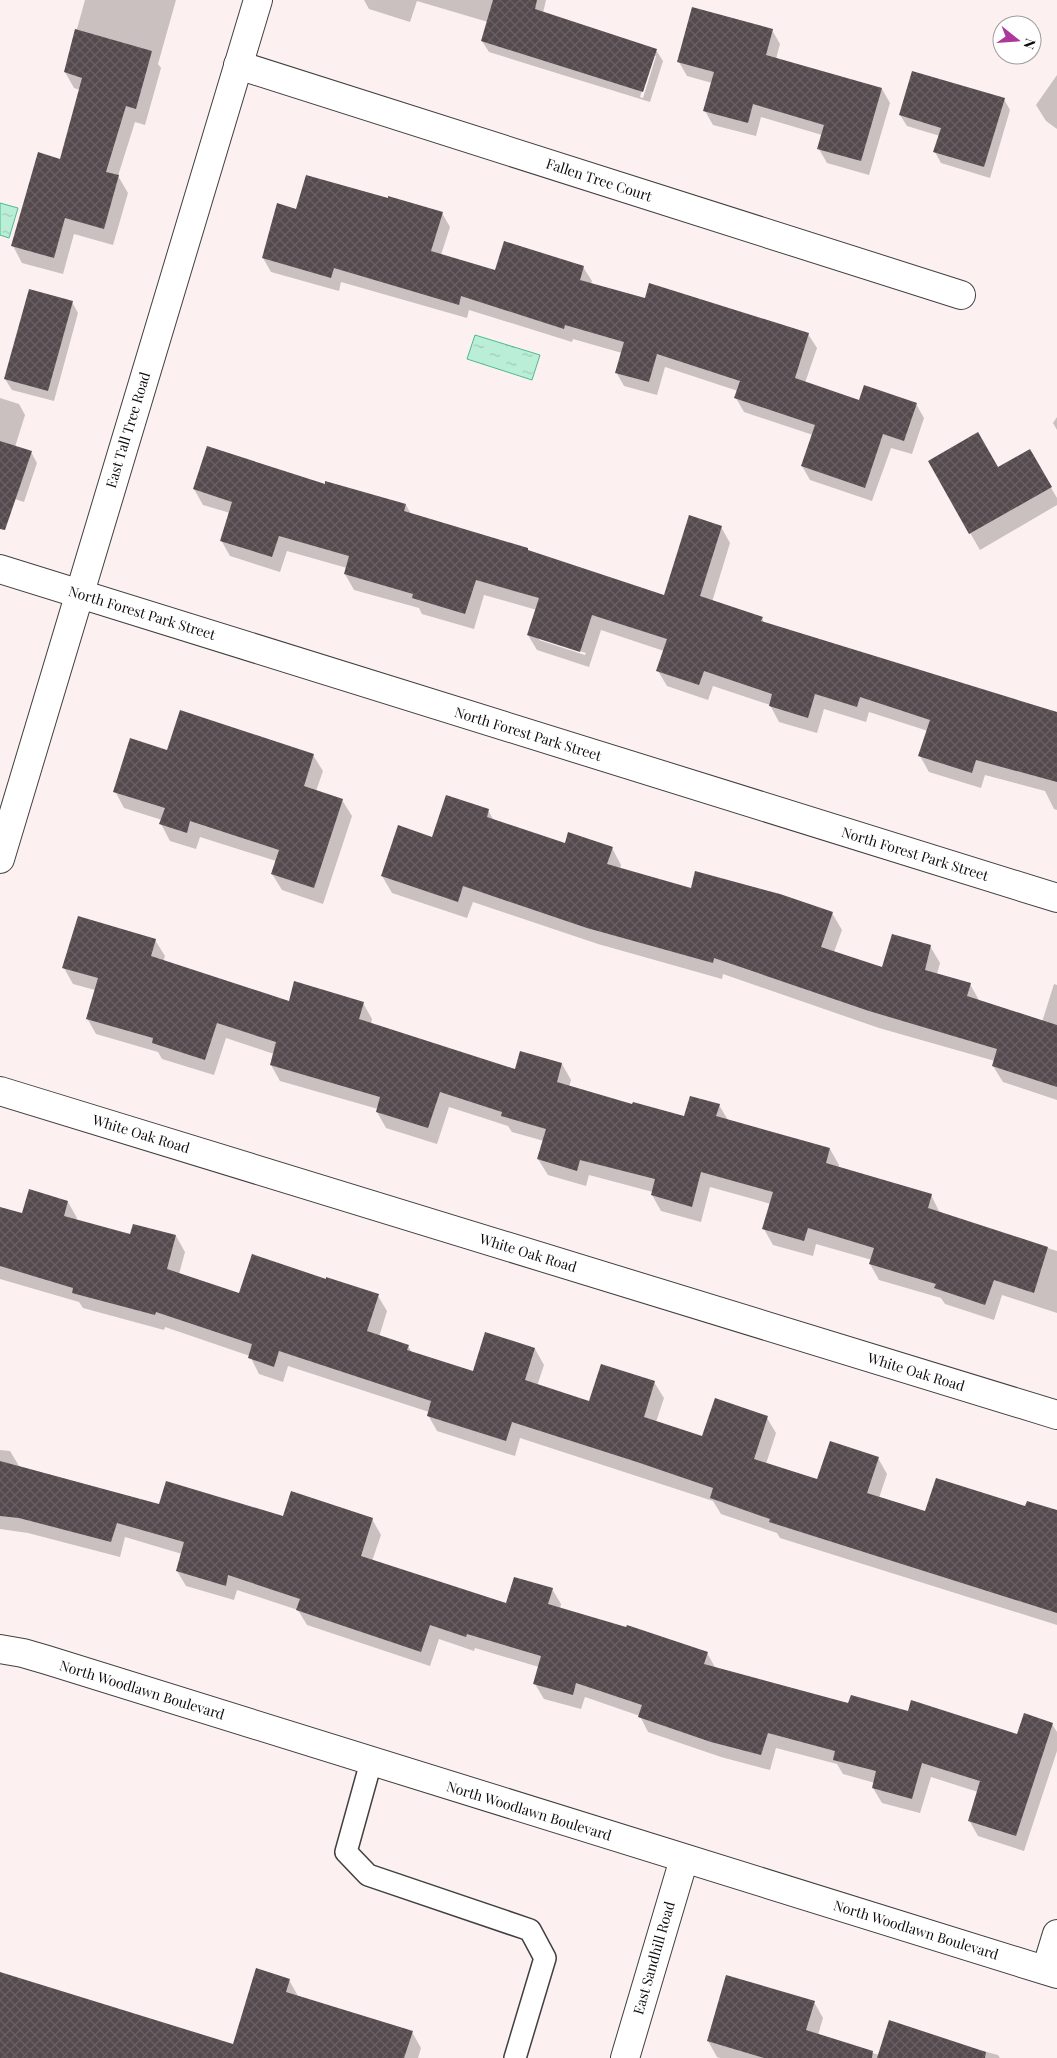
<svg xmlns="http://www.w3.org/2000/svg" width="1057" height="2058" font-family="'Playfair Display',serif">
<defs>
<pattern id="water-ripples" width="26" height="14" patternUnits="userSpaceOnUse" patternTransform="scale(1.25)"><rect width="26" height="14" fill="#bbeed7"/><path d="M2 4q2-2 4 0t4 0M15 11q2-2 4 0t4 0" fill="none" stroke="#a0cbb7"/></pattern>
<pattern id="building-cross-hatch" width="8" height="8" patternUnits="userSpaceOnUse" patternTransform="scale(1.25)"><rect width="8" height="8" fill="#554b4f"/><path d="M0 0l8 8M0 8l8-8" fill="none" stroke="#686064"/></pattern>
</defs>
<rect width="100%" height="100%" fill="#fdf0f0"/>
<g fill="url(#water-ripples)" stroke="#4bbb8d">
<path d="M0 203 18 208 9 238 0 235Z"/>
<path d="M475 335 540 355 532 380 467 359Z"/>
</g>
<g fill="#0003" fill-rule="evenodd">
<path d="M85 0H176L158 64 161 68 145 125 135 122 118 176 128 193 113 245 74 234 63 274 22 263 13 246 61 160 80 90 74 88 65 72Z"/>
<path d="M364 0H546L543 13 656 50 663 61 650 102 489 52 482 41 488 22 417 1 410 22 369 9ZM653 56H656L643 98 640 97Z"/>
<path d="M772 30 780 44 776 59 882 89 890 103 869 175 827 163 819 149 822 135 761 117 756 136 713 125 705 111 712 83 687 76 679 62Z"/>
<path d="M1057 75V129L1046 121 1036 105Z"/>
<path d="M1004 99 1010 110 990 178 941 163 935 152 940 136 907 126 900 115Z"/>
<path d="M297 210 442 213 450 227 441 255 496 271 583 267 592 281 591 284 645 300 808 334 817 348 805 383 860 401 916 404 924 418 912 454 891 448 872 501 810 480 802 466 813 435 744 412 736 398 738 391 665 367 657 395 624 386 616 372 622 353 573 339 572 342 469 310 467 318 341 282 339 291 271 272 263 258Z"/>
<path d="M72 302 78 313 54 401 12 390 5 379Z"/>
<path d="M0 398 19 404 25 415 15 447 31 452 37 463 24 502 0 494Z"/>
<path d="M1057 417V430L1053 423Z"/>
<path d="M1029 450 1057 498V505L980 550 929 462 997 468Z"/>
<path d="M325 486 406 505 411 514 527 549 529 552 665 596 721 527 730 543 712 602 762 618 764 623 1057 714V810L1054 809 1045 791 985 775 981 788 929 772 920 756 928 731 869 712 866 722 824 709 817 733 779 722 770 705 713 686 708 700 667 686 658 671 664 651 601 630 589 667 537 650 528 635 537 610 484 595 474 629 422 614 419 608 354 590 345 574 347 568 287 551 280 572 230 556 221 540 230 513 203 505 194 489ZM539 638 586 653 585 655 539 640Z"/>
<path d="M168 752 313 755 323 771 316 791 342 800 352 816 323 904 282 890 272 874 276 861 200 837 196 849 170 841 161 824 162 820 124 808 115 791Z"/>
<path d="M488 810 494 821 566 844 612 848 621 865 620 869 692 889 832 913 842 930 834 952 883 968 930 946 940 963 937 974 970 984 980 1002 1042 1022 1054 984 1057 985V1100L1003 1082 993 1066 995 1061 879 1028 723 974 722 979 598 944 473 902 467 918 392 893 382 876 433 838Z"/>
<path d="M155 940 165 956 163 962 289 1002 363 1003 372 1019 371 1024 516 1071 562 1064 571 1080 569 1087 633 1106 685 1117 719 1105 728 1120 830 1149 839 1165 838 1168 931 1195 940 1213 1057 1251V1313L1002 1295 994 1320 945 1304 941 1298 879 1280 870 1264 872 1260 816 1244 813 1256 773 1245 764 1229 771 1204 710 1187 701 1222 661 1211 652 1195 653 1192 589 1175 586 1186 548 1175 538 1159 544 1141 512 1132 508 1126 449 1107 437 1144 386 1128 377 1112 378 1109 280 1081 271 1065 274 1054 226 1038 214 1075 162 1059 158 1052 96 1034 87 1018 95 990 73 984 64 968Z"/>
<path d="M68 1202 77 1218 76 1221 131 1236H176L185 1252 179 1274 240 1294 326 1281 378 1296 387 1311 379 1337 408 1346 412 1353 474 1373 535 1349 544 1365 537 1386 590 1402 654 1382 664 1398 656 1422 703 1438 767 1418 776 1433 766 1464 817 1481 878 1458 887 1474 879 1498 926 1513 1026 1508 1057 1512V1625L780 1538 777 1533 721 1514 713 1501 520 1438 515 1456 437 1431 428 1415 429 1412 288 1366 283 1382 259 1374 250 1356 165 1327 164 1330 83 1308 79 1302 0 1279V1208L23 1215Z"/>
<path d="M0 1450 10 1451 19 1466 160 1505 284 1517 372 1519 381 1535 372 1561 507 1604 552 1589 561 1604 560 1609 707 1653 716 1669 849 1705 909 1713 1017 1736 1052 1724 1057 1732V1751L1024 1851 978 1836 969 1820 978 1792 931 1777 920 1813 882 1803 873 1788 875 1783 843 1774 837 1764 776 1748 770 1770 721 1757 648 1732 640 1716 585 1697 581 1709 544 1699 535 1684 539 1667 475 1648 474 1651 439 1639 430 1666 307 1625 298 1610 237 1590 234 1600 186 1586 177 1571 182 1554 125 1537 120 1557 28 1533 0 1529Z"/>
<path d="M0 1973 234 2045 289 1980 298 1996 412 2032 421 2048 418 2058H0Z"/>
<path d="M814 2002 823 2018 818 2035 879 2055 949 2042 998 2055 1000 2058H720L717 2057 708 2041Z"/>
</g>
<g fill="url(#building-cross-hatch)">
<path d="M493 0H537L535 9 657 49 643 92 481 41Z"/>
<path d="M692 7 773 29 766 55 882 88 861 161 817 149 824 125 753 104 748 123 703 111 714 72 677 62Z"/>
<path d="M75 29 152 51 136 109 126 106 106 172 119 175 104 229 65 218 54 258 11 246 38 152 60 159 82 78 64 72Z"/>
<path d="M912 71 1005 98 984 167 933 152 941 128 899 115Z"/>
<path d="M306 175 388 198V196L443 212 431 251 495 270 504 241 584 266 580 280 645 298 649 283 809 333 795 378 859 400 864 385 917 403 904 441 883 434 865 488 801 466 815 425 734 398 740 381 657 354 649 382 615 373 624 342 565 325 564 329 461 296 459 305 334 268 331 278 262 258 277 203 296 209Z"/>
<path d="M29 289 73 301 48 391 4 379Z"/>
<path d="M978 432 998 467 1030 449 1052 487 969 534 928 461Z"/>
<path d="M0 441 32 451 5 530 0 529Z"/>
<path d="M207 446 325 484V481L406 504 404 511 528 548V550L664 595 689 515 722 526 700 596 763 617 761 621 1057 712V782L976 760 972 773 918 756 930 720 860 697 857 707 815 694 808 718 769 706 772 694 704 671 699 685 656 671 667 639 592 615 580 652 527 635 539 598 476 580 465 614 412 598 413 594 344 574 349 556 279 536 272 557 220 541 232 502 193 489Z"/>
<path d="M180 710 314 754 304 786 343 799 314 888 271 874 279 850 190 821 187 833 159 824 165 808 113 792 130 738 167 750Z"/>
<path d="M446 795 489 809 487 817 565 843 568 832 613 847 607 864 691 888 695 871 780 894 833 912 821 947 882 967 892 934 931 945 925 970 971 983 967 996 1057 1025V1087L992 1066 997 1049 869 1011 714 958 713 963 587 928 463 886 458 902 381 876 398 825 432 837Z"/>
<path d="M78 916 156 939 151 956 289 1001 294 981 364 1002 359 1019 515 1069 520 1051 562 1063 557 1082 632 1104 633 1102 684 1116 690 1096 720 1104 716 1116 830 1148 826 1163 932 1194 928 1208 1048 1247 1034 1293 994 1280 985 1305 934 1288 936 1284 869 1264 874 1248 808 1228 804 1241 762 1229 773 1192 701 1172 692 1207 651 1195 655 1179 580 1160 577 1171 537 1159 546 1129 501 1116 502 1112 440 1092 428 1128 376 1112 380 1097 270 1065 276 1042 217 1023 205 1060 152 1043 153 1038 86 1019 98 978 62 968Z"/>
<path d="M29 1189 68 1201 64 1216 130 1234 133 1224 176 1235 167 1269 239 1293 252 1254 326 1279V1277L379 1294 367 1331 409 1345 407 1350 473 1371 485 1332 535 1348 525 1380 589 1401 601 1364 655 1381 644 1417 702 1436 715 1398 768 1416 754 1459 817 1479 830 1441 879 1457 867 1493 925 1511 936 1478 1025 1506 1027 1501 1057 1510V1613L769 1522 770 1519 710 1498 713 1488 637 1462 512 1422 506 1441 427 1416 431 1401 279 1351 274 1367 248 1358 252 1344 156 1312 155 1315 72 1293 73 1288 0 1266V1207L22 1213Z"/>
<path d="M0 1461 159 1504 166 1481 283 1516 291 1491 373 1518 361 1556 506 1603 514 1577 553 1588 548 1604 626 1627 627 1625 708 1652 704 1664 848 1703 851 1695 908 1711 911 1700 1017 1734 1024 1713 1053 1723 1016 1836 968 1821 980 1781 922 1763 912 1799 872 1788 876 1771 833 1760 835 1751 768 1733 761 1755 711 1742 638 1717 642 1705 576 1683 573 1695 533 1684 541 1656 467 1634 466 1637 430 1625 421 1652 296 1610 300 1599 228 1575 226 1586 176 1571 184 1542 117 1523 111 1542 19 1518 0 1516Z"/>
<path d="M256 1968 290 1979 286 1992 413 2031 404 2058H0V1972L233 2044Z"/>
<path d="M726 1975 815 2001 806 2030 873 2051 872 2058H764L707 2041Z"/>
<path d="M889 2020 986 2052 985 2058H877Z"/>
</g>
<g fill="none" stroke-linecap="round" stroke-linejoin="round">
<defs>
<path id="service" d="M371 1762 346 1852 368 1875 530 1930 545 1958 515 2058"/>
<g id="minor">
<path d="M238 65 961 295"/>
<path d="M0 569 1057 898"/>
<path d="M0 859 258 0"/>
<path d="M0 1091 1057 1415"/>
<path d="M1046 1970 1057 1934"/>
<path d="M625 2058 684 1859"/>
</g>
<path id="tertiary" d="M0 1649 23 1653 47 1660 1057 1974"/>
</defs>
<use href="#service" stroke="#404040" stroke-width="24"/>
<use href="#minor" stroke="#404040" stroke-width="30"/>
<use href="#tertiary" stroke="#404040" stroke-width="30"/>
<use href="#service" stroke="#fff" stroke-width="21"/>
<use href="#minor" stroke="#fff" stroke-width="28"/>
<use href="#tertiary" stroke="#fff" stroke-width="28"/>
</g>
<g text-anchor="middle" stroke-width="5" stroke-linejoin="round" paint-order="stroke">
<g font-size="14" fill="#0d0d0d" stroke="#fff">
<text transform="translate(599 180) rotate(18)" y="5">Fallen Tree Court</text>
<text transform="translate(128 430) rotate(-73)" y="5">East Tall Tree Road</text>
<text transform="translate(142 613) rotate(17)" y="5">North Forest Park Street</text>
<text transform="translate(528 734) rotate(17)" y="5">North Forest Park Street</text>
<text transform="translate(915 854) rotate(17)" y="5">North Forest Park Street</text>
<text transform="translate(141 1134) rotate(17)" y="5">White Oak Road</text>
<text transform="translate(528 1253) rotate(17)" y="5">White Oak Road</text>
<text transform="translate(916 1372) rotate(17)" y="5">White Oak Road</text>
<text transform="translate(142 1690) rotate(17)" y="5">North Woodlawn Boulevard</text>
<text transform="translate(529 1811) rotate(17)" y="5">North Woodlawn Boulevard</text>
<text transform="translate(916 1930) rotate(17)" y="5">North Woodlawn Boulevard</text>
<text transform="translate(654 1958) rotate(-74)" y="5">East Sandhill Road</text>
</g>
</g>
<g transform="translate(1017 40) rotate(107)"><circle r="24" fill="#ffffff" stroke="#9e9e9e"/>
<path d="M0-4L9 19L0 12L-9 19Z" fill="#ab389b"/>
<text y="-8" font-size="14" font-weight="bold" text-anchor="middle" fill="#0d0d0d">N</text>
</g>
</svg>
